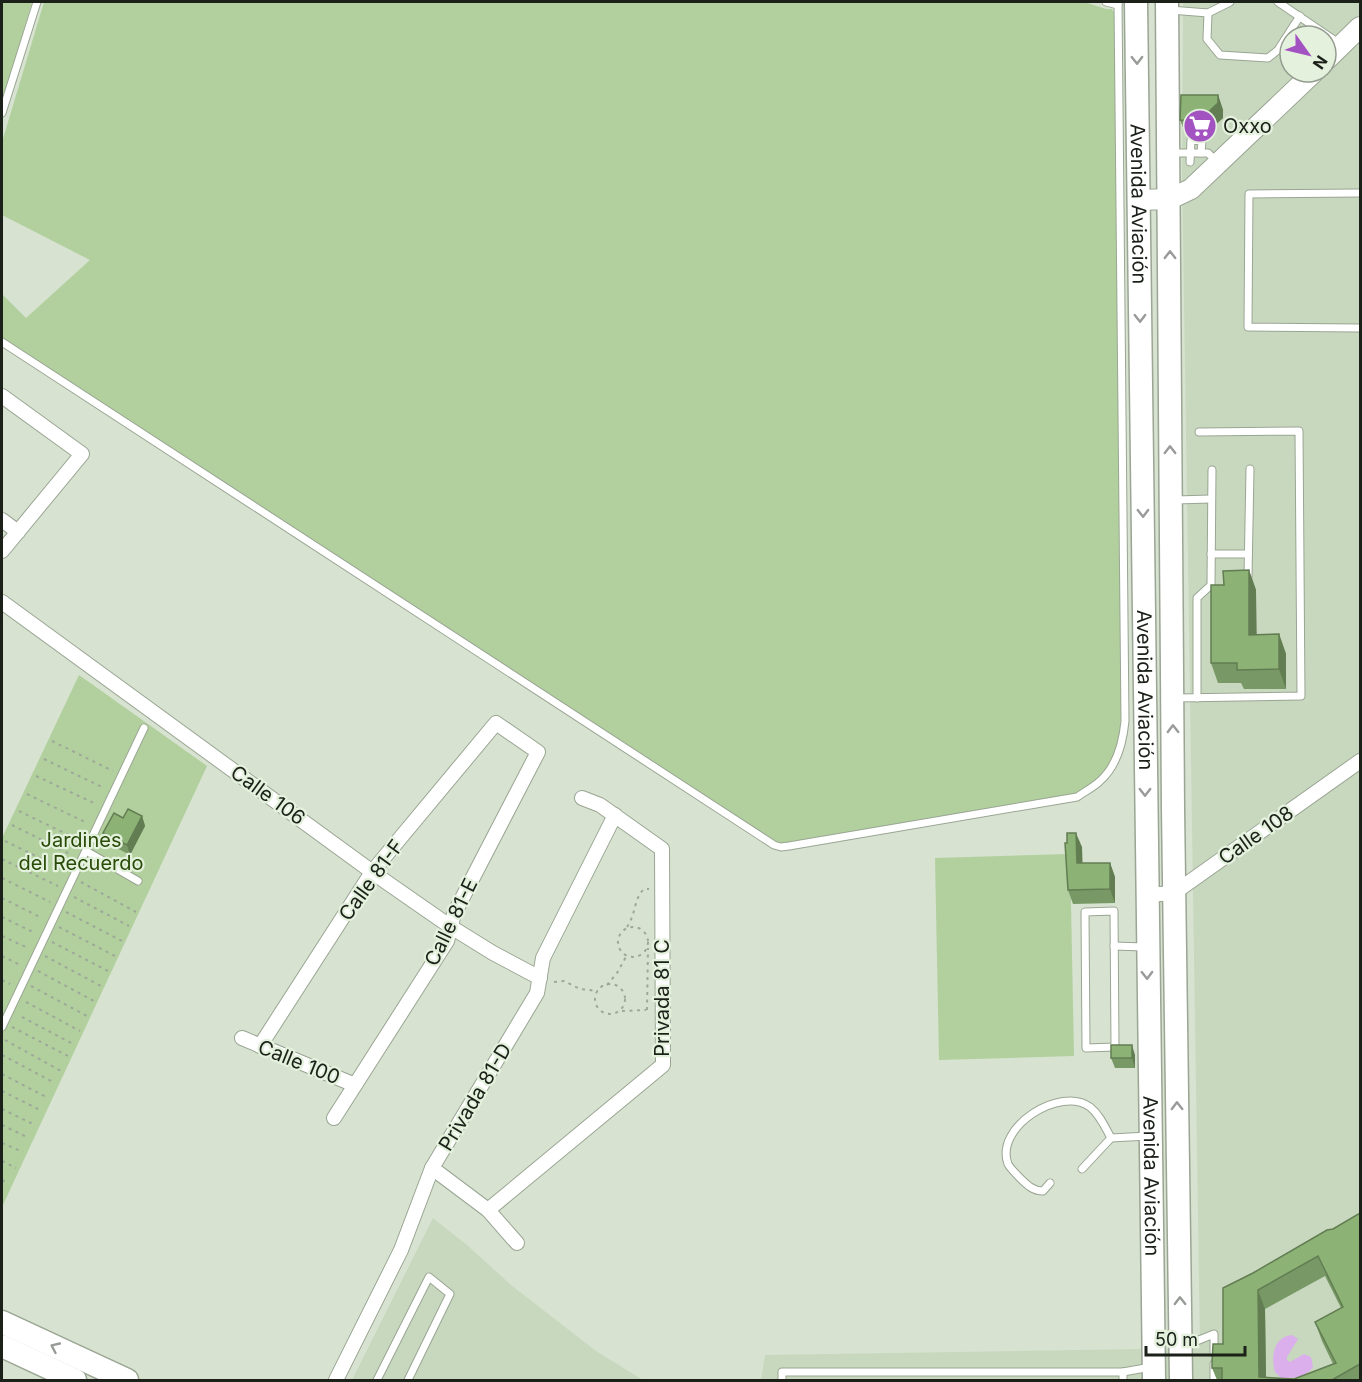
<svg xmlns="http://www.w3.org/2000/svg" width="1362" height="1382" font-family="Inter,sans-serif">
<rect width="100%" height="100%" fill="#d7e3d0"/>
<g fill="#c8d8bf" fill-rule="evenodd">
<path d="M1183 2H1360V1380H761L765 1355 1200 1348 1182 172ZM1290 36H1326V72H1290Z"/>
<path d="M433 1218 467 1245 511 1285 596 1351 643 1380H352Z"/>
</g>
<g fill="#b1d09e">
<path d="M2 2H32L2 102Z"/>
<path d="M44 2H1084L1106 9H1112L1117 18 1122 701C1121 729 1118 757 1099 778 1092 786 1082 789 1076 795L781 845 773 843 10 345 2 338V294L26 318 90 260 2 215V142Z"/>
<path d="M79 675 207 766 2 1207V838Z"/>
<path d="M1070 854 1074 1056 939 1060 935 858Z"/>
</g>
<path fill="#daafeb" d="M1292 1335 1298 1339 1287 1357V1360L1290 1362 1304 1354 1311 1357 1313 1367C1305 1378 1294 1378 1281 1378L1275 1372C1271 1357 1273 1337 1292 1335Z"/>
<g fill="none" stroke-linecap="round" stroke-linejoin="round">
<defs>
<g id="lane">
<path d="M1106 2 1118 5"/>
<path d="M1278 2 1340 44"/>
<path d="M1170 10 1208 13 1230 2"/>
<path d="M1208 13 1207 39 1220 55 1268 58 1278 50 1300 16"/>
<path d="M2 113 37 2"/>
<path d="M1172 153H1208L1217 162"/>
<path d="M1190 162 1191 140 1202 141 1201 153"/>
<path d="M1360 193 1249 194 1248 327 1360 328"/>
<path d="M2 342 774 845 781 847 789 846 1077 797C1084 792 1094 787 1100 781 1117 766 1123 742 1125 721L1118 2"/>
<path d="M1175 500 1211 499"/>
<path d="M1211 554H1248"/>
<path d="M1248 577 1250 469"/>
<path d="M1176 698 1301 696 1299 431 1199 432"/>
<path d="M1197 698V598L1211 585 1212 470"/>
<path d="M86 851 138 881"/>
<path d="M1114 911 1115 1047 1086 1048 1085 912Z"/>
<path d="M1114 946 1144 947"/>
<path d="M2 1027 144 728"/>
<path d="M1082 1169 1111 1138 1148 1136"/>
<path d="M1050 1183 1043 1191C1033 1191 1027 1185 1020 1178 1016 1174 1010 1168 1008 1164 994 1127 1061 1085 1090 1107 1100 1115 1105 1127 1111 1138"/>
<path d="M1184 1346 1214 1334V1353"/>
<path d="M377 1380 429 1277 450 1294 408 1380"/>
<path d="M782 1380V1372H1123"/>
<path d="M1123 1380V1372L1151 1367"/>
<path d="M1214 1380V1364"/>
</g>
<g id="street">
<path d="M2 396 82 454 2 551"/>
<path d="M2 520 18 532"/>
<path d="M2 602 382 879 451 927 493 953 540 978"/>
<path d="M1147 895 1174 893 1360 761"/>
<path d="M242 1038 355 1085"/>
<path d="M260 1046 372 872 496 723 538 752 454 914 447 941 334 1118"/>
<path d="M432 1168 488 1210 517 1243"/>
<path d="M488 1210 663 1065 662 849 600 805 582 798"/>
<path d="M336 1380 401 1250 432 1168 537 993 543 958 615 815"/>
</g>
<g id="secondary">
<path d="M1326 60 1360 27"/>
<path d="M1138 200 1170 199 1191 189 1314 72"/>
</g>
<g id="primary">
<path id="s1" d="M1136 2 1154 1380"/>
<path d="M1167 2 1173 808 1181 1380"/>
<path d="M2 1322 127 1380"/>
<path d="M2 1346 75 1380"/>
</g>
</defs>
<use href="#lane" stroke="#9aa593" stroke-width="9"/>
<use href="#street" stroke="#9aa593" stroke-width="16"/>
<use href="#secondary" stroke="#9aa593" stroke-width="22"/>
<use href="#primary" stroke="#9aa593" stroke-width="25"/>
<g stroke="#9ea899" stroke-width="2" stroke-dasharray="3 4.5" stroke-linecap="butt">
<path d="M52 741 113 771"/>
<path d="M44 759 104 788"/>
<path d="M36 776 96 804"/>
<path d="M27 794 87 823"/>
<path d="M19 811 79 840"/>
<path d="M12 825 72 855"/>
<path d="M5 841 65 870"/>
<path d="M2 859 58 886"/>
<path d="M2 878 50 902"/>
<path d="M81 882 136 912"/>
<path d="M74 897 129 926"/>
<path d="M2 898 42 918"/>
<path d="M66 912 122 941"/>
<path d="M2 917 35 933"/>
<path d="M59 927 115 956"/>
<path d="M627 927C636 914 634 898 644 889H649"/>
<circle cx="633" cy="942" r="15"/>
<path d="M2 936 28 948"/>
<path d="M52 942 108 971"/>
<path d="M2 956 20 965"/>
<path d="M45 956 101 986"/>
<path d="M38 971 94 1001"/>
<path d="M2 980 10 984"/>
<path d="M554 982 564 981 580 989 598 991"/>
<circle cx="610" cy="999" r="15"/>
<path d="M607 985 617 973 627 955"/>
<path d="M31 986 87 1016"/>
<path d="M26 1002 80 1031"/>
<path d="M647 1010 648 948"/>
<path d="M622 1011 646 1010"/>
<path d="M22 1017 73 1044"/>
<path d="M12 1027 68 1056"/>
<path d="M5 1040 61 1071"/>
<path d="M2 1055 55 1083"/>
<path d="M2 1074 48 1098"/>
<path d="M2 1091 42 1111"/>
<path d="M2 1109 35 1125"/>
<path d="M2 1125 29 1138"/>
<path d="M2 1143 23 1152"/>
<path d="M2 1161 16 1168"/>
<path d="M2 1180 8 1183"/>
</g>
<use href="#lane" stroke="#fff" stroke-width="7"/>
<use href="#street" stroke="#fff" stroke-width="14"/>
<use href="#secondary" stroke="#fff" stroke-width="20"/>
<use href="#primary" stroke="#fff" stroke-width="22"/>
</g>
<g fill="#789965" fill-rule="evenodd">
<path d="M1218 95 1223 110V118L1204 135H1186L1180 120Z"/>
<path d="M1249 570 1256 590V635L1279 634 1286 654V689H1244L1241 683H1218L1211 663 1224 585Z"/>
<path d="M142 816 145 826 130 855 107 843 103 833 123 818Z"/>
<path d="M1067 843 1082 847V863H1110L1115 877V903L1073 904 1068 890Z"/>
<path d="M1135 1055V1068H1115L1111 1058Z"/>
<path d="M1360 1213V1380H1217L1212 1368 1253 1273 1333 1229ZM1325 1276 1341 1308 1315 1322 1322 1341 1333 1364 1294 1379 1266 1377 1265 1309Z"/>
</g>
<g fill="#627d52">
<path d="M1218 95 1223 110V118L1204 135 1199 121Z"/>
<path d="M1249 570 1256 590 1257 654 1249 635Z"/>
<path d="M1279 634 1286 654V689L1279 669Z"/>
<path d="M142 816 145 826 130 855 127 845Z"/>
<path d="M1076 833 1082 847 1083 877 1077 863Z"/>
<path d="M1110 863 1115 877V903L1110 889Z"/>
<path d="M1132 1045 1135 1055V1068L1132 1058Z"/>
<path d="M1258 1290 1265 1309 1266 1380 1259 1377Z"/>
</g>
<g fill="#8cb275" stroke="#627d52" stroke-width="1.5" fill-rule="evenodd">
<path d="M1181 95H1218V103L1199 121 1180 120Z"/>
<path d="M1249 570V635L1279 634V669L1237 670V663H1211V585H1224L1223 571Z"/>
<path d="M128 809 142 816 127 845 103 833 114 813 123 818Z"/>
<path d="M1067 833H1076L1077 863H1110V889L1068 890 1065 843H1067Z"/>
<rect x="1111" y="1045" width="21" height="13"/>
<path d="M1360 1213V1364L1332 1380H1222V1368H1212V1363L1213 1344H1223V1288L1253 1273 1327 1230 1333 1229ZM1318 1256 1343 1307 1315 1322 1336 1363 1294 1379 1259 1377 1258 1290Z"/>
</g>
<defs><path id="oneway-chevron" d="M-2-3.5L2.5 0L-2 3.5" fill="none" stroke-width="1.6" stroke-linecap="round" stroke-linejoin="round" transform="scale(1.5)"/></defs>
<g stroke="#989b98">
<use href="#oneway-chevron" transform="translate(1137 60) rotate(89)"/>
<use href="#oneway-chevron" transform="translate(1170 255) rotate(-90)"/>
<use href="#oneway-chevron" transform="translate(1140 318) rotate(89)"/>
<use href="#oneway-chevron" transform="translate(1170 450) rotate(-90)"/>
<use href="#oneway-chevron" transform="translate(1143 513) rotate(89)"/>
<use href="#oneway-chevron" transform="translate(1173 729) rotate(-91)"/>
<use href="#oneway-chevron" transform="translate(1145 792) rotate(90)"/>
<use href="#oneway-chevron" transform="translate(1147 975) rotate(89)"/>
<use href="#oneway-chevron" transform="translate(1177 1106) rotate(-91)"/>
<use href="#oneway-chevron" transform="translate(1180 1301) rotate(-91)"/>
<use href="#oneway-chevron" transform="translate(55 1347) rotate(-155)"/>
</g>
<defs>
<symbol id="supermarket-disc" viewBox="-11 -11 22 22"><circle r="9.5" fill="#a352c2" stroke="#e4f1dd"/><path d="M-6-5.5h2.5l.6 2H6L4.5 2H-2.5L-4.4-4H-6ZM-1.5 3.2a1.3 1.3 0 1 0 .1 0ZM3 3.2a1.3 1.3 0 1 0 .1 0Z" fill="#fff"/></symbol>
</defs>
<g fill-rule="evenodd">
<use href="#supermarket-disc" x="1181" y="107" width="38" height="38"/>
</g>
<g text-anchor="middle" stroke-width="4.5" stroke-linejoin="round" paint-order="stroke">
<g font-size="20" fill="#1b2019" stroke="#e4f1dd" text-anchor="start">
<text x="1223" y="133">Oxxo</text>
</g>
<g font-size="20" fill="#1b2019" stroke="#e4f1dd">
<text dy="7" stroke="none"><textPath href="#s1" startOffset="202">Avenida Aviación</textPath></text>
<text dy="7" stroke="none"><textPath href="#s1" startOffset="688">Avenida Aviación</textPath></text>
<text transform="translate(268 795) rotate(36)" y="7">Calle 106</text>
<text transform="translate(1256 835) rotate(-35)" y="7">Calle 108</text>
<text transform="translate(371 880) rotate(-54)" y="7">Calle 81-F</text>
<text transform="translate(451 922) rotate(-64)" y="7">Calle 81-E</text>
<text transform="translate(662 998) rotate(-90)" y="7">Privada 81 C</text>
<text transform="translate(299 1062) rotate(22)" y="7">Calle 100</text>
<text transform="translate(475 1097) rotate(-59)" y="7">Privada 81-D</text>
<text dy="7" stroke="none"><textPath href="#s1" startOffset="1174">Avenida Aviación</textPath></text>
</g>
<g font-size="20" fill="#284b08" stroke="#e4f1dd">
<text x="81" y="847">Jardines<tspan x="81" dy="23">del Recuerdo</tspan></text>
</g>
</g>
<rect width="1362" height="1382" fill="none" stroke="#1b2019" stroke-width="6"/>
<g transform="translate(1308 54) rotate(124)"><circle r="28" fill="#e4f1dd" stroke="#949d8f" stroke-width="1.5"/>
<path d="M0-4.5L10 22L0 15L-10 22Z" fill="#a352c2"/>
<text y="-9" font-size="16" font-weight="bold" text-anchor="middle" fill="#1b2019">N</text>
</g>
<path d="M1146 1346v9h99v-9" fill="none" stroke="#1b2019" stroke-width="3"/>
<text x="1155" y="1346" font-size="18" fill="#1b2019" stroke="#e4f1dd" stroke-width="4.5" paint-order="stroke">50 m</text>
</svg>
